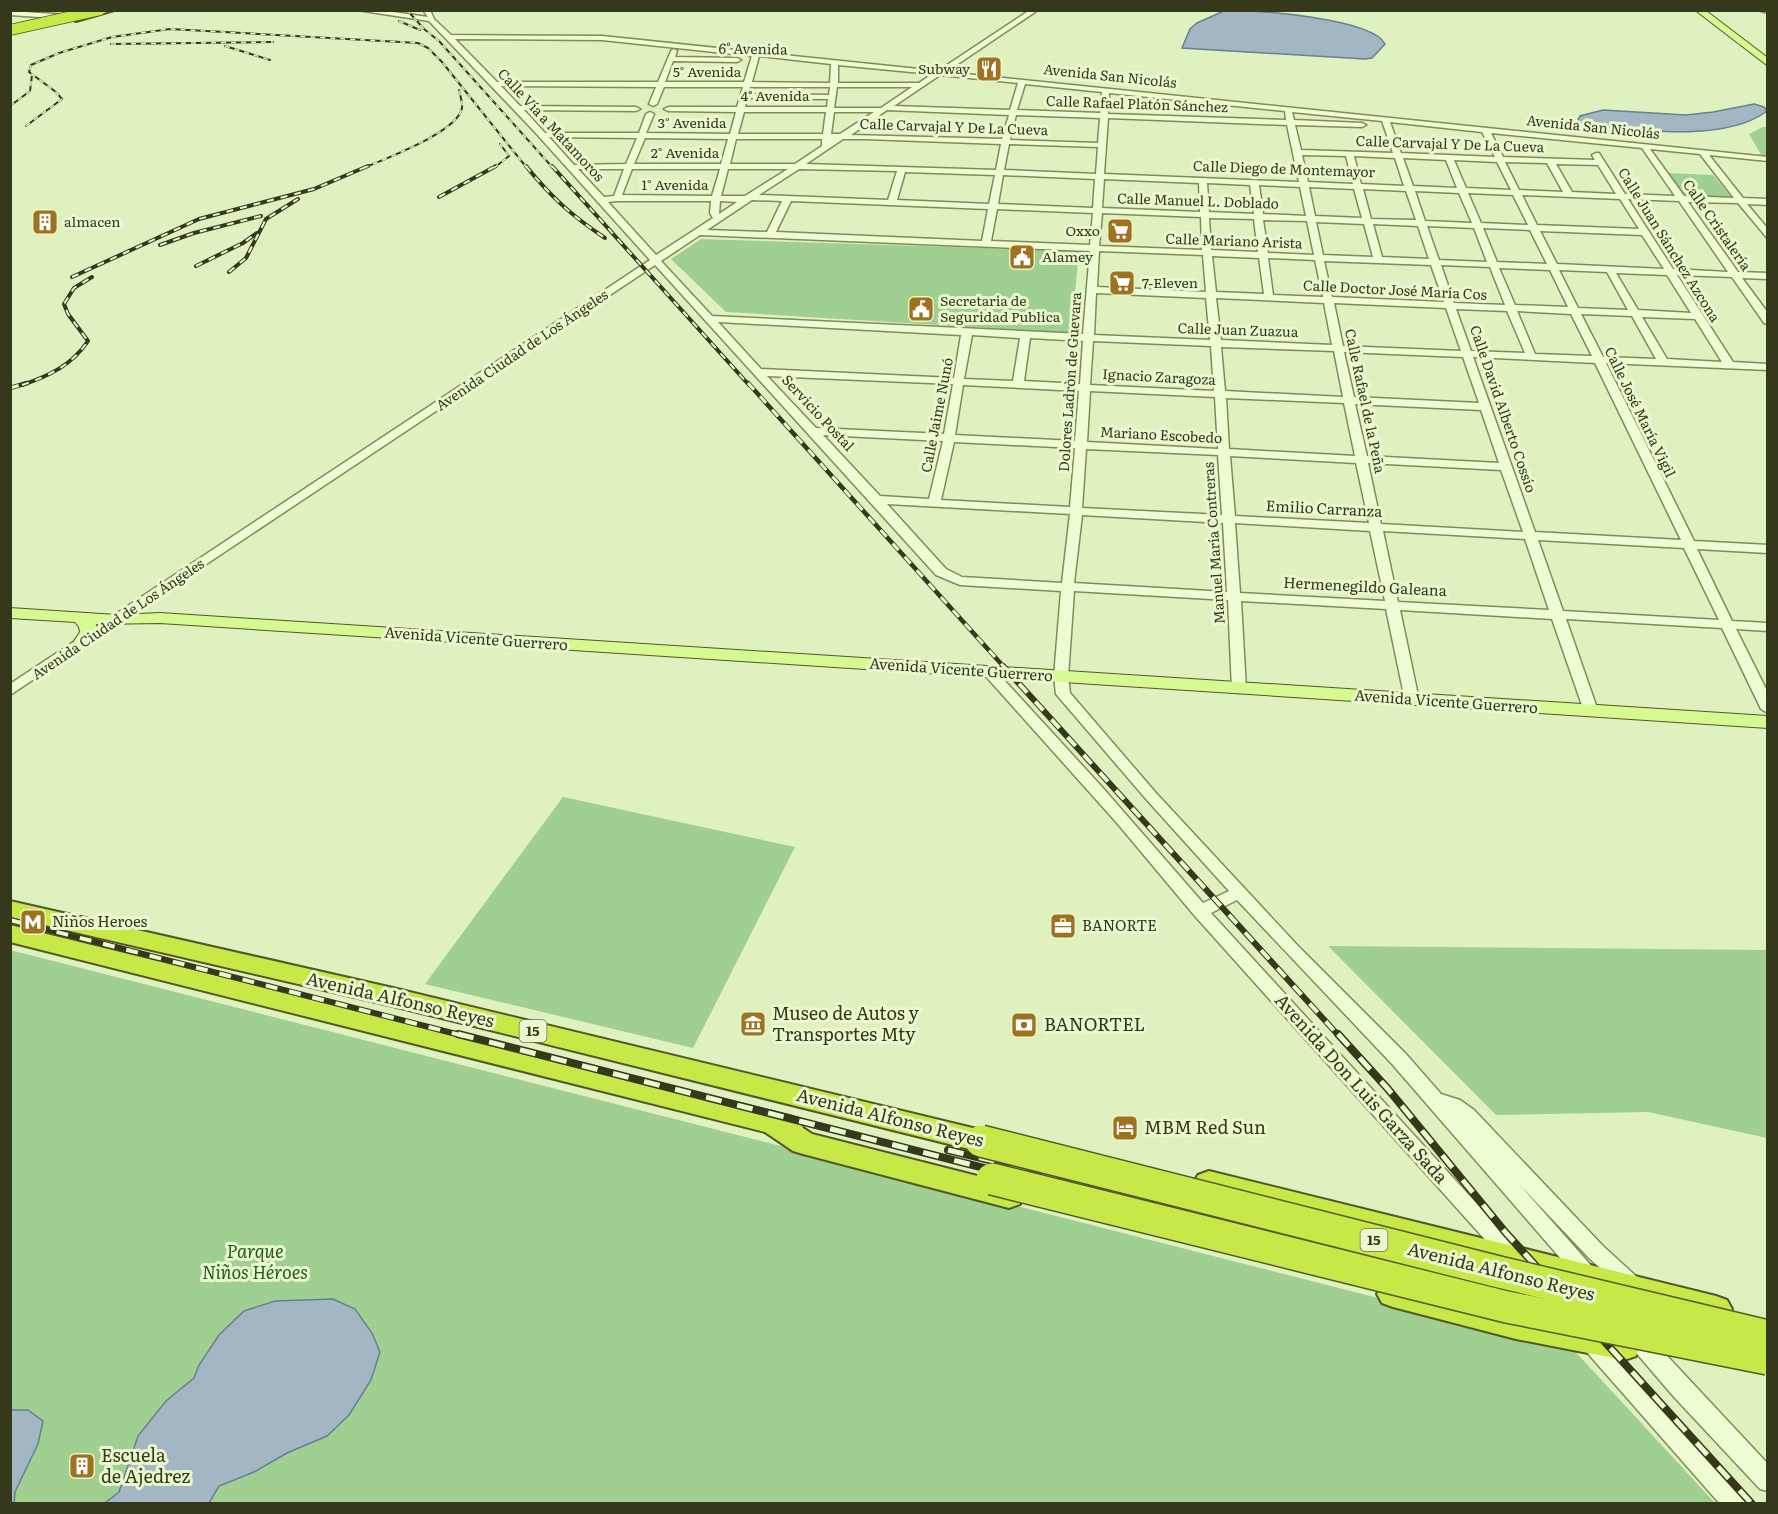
<svg xmlns="http://www.w3.org/2000/svg" width="1778" height="1514" font-family="Literata,serif">
<rect width="100%" height="100%" fill="#dff1be"/>
<g fill="#a0d091">
<path d="M1763 127H1767V156H1762L1749 134Z"/>
<path d="M1665 173 1713 175 1731 197 1682 196Z"/>
<path d="M701 239 1079 251 1071 333 726 312 671 259Z"/>
<path d="M563 797 795 847 693 1048 425 984Z"/>
<path d="M1328 946 1767 950V1138L1648 1112 1496 1115Z"/>
<path d="M10 950 1571 1347 1715 1503H11Z"/>
</g>
<g fill="#a2b7c3" stroke="#688191" stroke-width="1.5">
<path d="M1226 10C1255 10 1372 18 1385 44L1372 58 1365 59 1182 48 1190 29 1197 23Z"/>
<path d="M1754 104 1764 107 1767 111C1724 144 1631 129 1580 124L1578 120 1580 116 1603 110 1686 115 1713 112Z"/>
<path d="M333 1299 355 1309 372 1333 380 1352 371 1380 349 1415 327 1436 287 1453 254 1472 219 1486 209 1503H105L119 1492 138 1436 166 1401 194 1378 199 1365 219 1335 244 1311 275 1301Z"/>
<path d="M11 1410H28L43 1421 38 1444 15 1492 14 1504 10 1503Z"/>
</g>
<g fill="none" stroke-linecap="round" stroke-linejoin="round">
<defs>
<g id="minor">
<path d="M357 10H379L428 17 423 10H430L434 19 451 35 602 36 938 71 1030 10H1038L946 72 1768 157V161L1709 155 1743 198 1768 199V205L1747 204 1768 229V239L1738 203 1688 202 1738 272 1768 273V279L1742 278 1768 313V324L1764 323 1732 277 1677 275 1733 362 1768 364V370L1606 363 1694 541 1768 545V553L1697 549 1732 621 1768 623V631L1736 629 1768 693V713L1761 709 1722 628 1566 619 1598 711 1591 715 1584 711 1552 619 1400 610 1419 700 1412 704 1405 700 1386 609 1241 601 1246 689 1239 693 1232 689 1228 600 1074 591 1068 677 1070 693 1156 793 1298 946 1406 1054 1441 1094 1460 1100 1474 1110 1603 1246 1638 1278 1642 1284 1638 1290 1631 1293 1624 1290 1589 1258 1518 1183 1595 1270 1598 1276 1595 1282 1588 1285 1581 1282 1392 1064 1237 900 1211 913 1520 1251 1523 1257 1520 1263 1513 1265 1506 1263 1194 915 1117 823 982 672 984 669H994L1102 787 1203 903 1229 891 1146 799 1056 694 1054 677 1061 591 960 585 936 575 655 265 10 695V684L650 260 534 131 429 21ZM455 39 602 40 752 56 744 82H665L673 61 737 62 741 60 737 58 675 57 677 51 674 49 671 51 658 82H497ZM759 56 831 64 830 83 752 82ZM838 65 932 74 919 83H838ZM940 75 1018 83 1010 110 894 106ZM1025 84 1102 92 1100 113 1017 110ZM501 86 656 87 649 104 653 106 657 104 664 87H743L737 107H668L664 109 668 111 736 112 730 134 646 133 654 114 650 112 646 114 639 133H545L524 110 636 111 640 109 636 107 520 106ZM750 87H830L829 95 748 94ZM837 87H912L881 108H834ZM1109 93 1285 111 1286 120 1108 114ZM747 98 828 99 827 107H745ZM887 110 1009 115 1002 139 851 135ZM744 112H826L823 134H738ZM834 112H874L840 134H831ZM1292 112 1382 121 1393 153 1301 150 1295 125 1362 127 1366 125 1362 123 1294 120ZM1016 115 1100 118 1098 143 1010 140ZM1108 118 1287 125 1299 182 1104 174ZM1390 122 1482 132 1495 157 1401 153ZM1491 133 1642 148 1675 196 1625 194 1599 153H1596L1592 155 1595 160 1503 157ZM549 137 637 138 626 164 574 165ZM645 138 728 139 721 164H634ZM736 139H822V146L795 164H730ZM843 139H865L1001 144 996 170 806 164ZM1009 144 1098 147 1096 174 1004 170ZM1650 149 1700 154 1734 198 1684 196ZM1302 155 1346 156 1353 184 1308 182ZM1354 156 1395 158 1404 186 1361 184ZM1403 158 1446 160 1457 188 1413 186ZM1454 160 1497 162 1511 190 1466 188ZM1505 162 1547 163 1563 192 1519 190ZM1556 164 1598 165 1616 194 1572 192ZM578 169H624L614 196 604 197ZM632 169H720L712 196 622 195ZM728 169H788L745 196H721ZM799 169 897 171 888 200 759 195ZM905 172 995 175 989 204 897 200ZM1003 175 1095 179 1093 208 998 204ZM1104 179 1199 183 1200 212 1102 208ZM1207 183 1250 185 1254 214 1209 212ZM1259 185 1300 187 1306 216 1263 214ZM1309 187 1354 189 1362 218 1315 216ZM1363 189 1406 191 1416 220 1371 219ZM1415 191 1459 193 1472 223 1425 221ZM1468 193 1513 195 1528 225 1481 223ZM1522 195 1620 199 1639 229 1537 225ZM1628 199 1679 201 1728 272 1673 269ZM752 200 782 201 767 232 707 230ZM617 201H711L710 213 713 218 656 255 608 202ZM720 201 737 202 719 214ZM791 201 988 209 982 241 776 232ZM997 209 1093 213 1090 245 991 241ZM1102 213 1201 217 1202 250 1099 246ZM1209 218 1254 219 1258 252 1211 250ZM1263 220 1307 221 1314 255 1268 253ZM1316 222 1364 224 1373 257 1323 255ZM1373 224 1418 226 1429 259 1382 257ZM1427 226 1474 228 1487 262 1439 260ZM1483 228 1530 230 1547 264 1497 262ZM1540 231 1642 235 1664 269 1557 264ZM700 235 1090 251 1083 334 712 316 661 261ZM1099 251 1203 255 1206 292 1097 287ZM1212 256 1259 258 1264 294 1216 292ZM1268 258 1315 260 1323 297 1273 295ZM1324 261 1431 265 1444 302 1332 297ZM1441 265 1490 267 1505 305 1454 303ZM1499 268 1550 270 1568 307 1515 305ZM1559 270 1607 272 1628 310 1578 308ZM1616 273 1667 275 1691 313 1638 310ZM1096 293 1206 298 1210 340 1094 335ZM1216 298 1324 303 1332 345 1221 340ZM1334 303 1446 308 1461 351 1343 346ZM1456 309 1507 311 1525 353 1471 351ZM1517 311 1571 314 1592 356 1535 354ZM1581 314 1632 316 1656 359 1603 357ZM1642 317 1695 319 1722 362 1667 359ZM718 322 961 335 954 378 761 369ZM972 335 1020 338 1013 381 964 379ZM1030 338 1083 341 1080 384 1024 381ZM1093 341 1211 346 1214 391 1090 385ZM1221 347 1334 351 1343 397 1225 391ZM1344 352 1463 357 1479 403 1354 397ZM1473 357 1595 363 1681 540 1535 532ZM767 376 953 384 944 434 816 428ZM963 385 1079 391 1075 441 955 435ZM1090 391 1215 397 1218 449 1087 442ZM1226 398 1344 403 1355 456 1229 449ZM1355 404 1481 410 1499 463 1367 456ZM823 435 943 441 929 499 880 496ZM954 442 1075 448 1070 507 941 500ZM1086 449 1218 455 1222 515 1082 508ZM1230 456 1356 463 1369 523 1235 516ZM1368 463 1501 470 1523 532 1381 524ZM887 504 1070 514 1062 583 962 577 946 569ZM1082 515 1223 523 1227 592 1074 583ZM1235 523 1370 531 1385 601 1240 593ZM1383 531 1525 539 1549 610 1398 602ZM1538 540 1684 548 1719 620 1563 611Z"/>
<path d="M1760 10H1768V13L1761 11Z"/>
<path d="M10 11 68 15 71 17 68 19 10 15Z"/>
<path d="M1634 1326 1642 1329 1768 1464V1491L1760 1489 1674 1397 1626 1341 1623 1335 1626 1329Z"/>
<path d="M1592 1333 1600 1335 1744 1496 1748 1504H1720L1584 1349 1581 1342 1584 1335Z"/>
</g>
<g id="major">
<path d="M1695 10H1705L1768 58V66Z"/>
<path d="M10 608 117 615 160 613 1768 716V728L160 623 96 624 98 632 87 648H75L72 644 80 632 79 627 75 622 10 618Z"/>
</g>
<g id="highway">
<path d="M95 10H114L76 21 71 18Z"/>
<path d="M10 901 393 988 981 1130 991 1133 996 1141 991 1149 981 1152 393 1006 10 917Z"/>
<path d="M10 925 789 1116 799 1119 803 1128 812 1134 1009 1184 1020 1188 1024 1196 1020 1204 1009 1208 803 1154 793 1151 765 1132 10 942Z"/>
<path d="M1209 1171 1716 1296 1727 1300 1732 1309 1727 1318 1716 1322 1209 1195 1198 1191 1194 1183 1198 1175Z"/>
<path d="M1393 1281 1516 1311 1624 1332 1636 1336 1640 1346 1636 1356 1624 1360 1516 1339 1393 1307 1382 1303 1377 1294 1382 1285Z"/>
</g>
</defs>
<use href="#minor" stroke="#828b55" stroke-width="3"/>
<use href="#major" stroke="#53582a" stroke-width="2"/>
<use href="#highway" stroke="#53582a" stroke-width="4"/>
<use href="#minor" fill="#edfcd2" fill-rule="evenodd"/>
<use href="#major" fill="#d6f992" fill-rule="evenodd"/>
<use href="#highway" fill="#c7e947" fill-rule="evenodd"/>
<defs>
<g id="rail-far4">
<path d="M407 10 424 29 439 41 553 168"/>
<path d="M399 21 420 30"/>
<path d="M111 44 273 42"/>
<path d="M225 46 270 60"/>
<path d="M10 106 30 91 32 75"/>
<path d="M26 126 62 99 56 92 29 72 31 65 59 53 112 37 170 29 418 43 428 48 442 62 527 168"/>
<path d="M364 168C386 158 458 132 462 108 463 103 460 95 459 90"/>
<path d="M494 168 509 156 500 144"/>
</g>
<g id="rail-far3">
<path d="M526 166C551 197 572 216 605 238"/>
<path d="M552 166 749 385"/>
<path d="M439 197 496 166"/>
<path d="M160 245 194 233 261 216"/>
<path d="M196 266 243 243 257 233"/>
<path d="M229 272 246 258 266 219 298 199"/>
<path d="M72 277 199 219 314 189 368 166"/>
<path d="M22 385C49 376 72 365 88 341L68 314 64 304 74 288 92 277"/>
</g>
<g id="rail-far2">
<path d="M748 383 1004 667"/>
<path d="M10 388 27 383"/>
</g>
<g id="rail-far1">
<path d="M1003 666 1339 1036"/>
<path d="M10 920 464 1036"/>
</g>
<g id="rail">
<path d="M458 1034 1385 1270"/>
<path d="M1338 1034 1388 1089 1506 1233 1752 1504"/>
<path d="M948 1150 1386 1255"/>
</g>
</defs>
<use href="#rail-far4" stroke="#35391b" stroke-width="2"/>
<use href="#rail-far3" stroke="#35391b" stroke-width="4"/>
<use href="#rail-far2" stroke="#35391b" stroke-width="4.5"/>
<use href="#rail-far1" stroke="#35391b" stroke-width="6"/>
<use href="#rail" stroke="#35391b" stroke-width="8"/>
<use href="#rail-far4" stroke="#e9f8ce" stroke-width="1.5" stroke-dasharray="5" stroke-linecap="butt"/>
<use href="#rail-far3" stroke="#e9f8ce" stroke-width="2" stroke-dasharray="7" stroke-linecap="butt"/>
<use href="#rail-far2" stroke="#e9f8ce" stroke-width="3" stroke-dasharray="9" stroke-linecap="butt"/>
<use href="#rail-far1" stroke="#e9f8ce" stroke-width="4" stroke-dasharray="12" stroke-linecap="butt"/>
<use href="#rail" stroke="#e9f8ce" stroke-width="5" stroke-dasharray="16" stroke-linecap="butt"/>
<defs>
<path id="highway-bridge-far1" d="M10 30 100 10"/>
<g id="highway-bridge">
<path d="M981 1141 1499 1272 1768 1336"/>
<path d="M992 1179 1507 1307 1768 1359"/>
</g>
</defs>
<use href="#highway-bridge-far1" stroke="#53582a" stroke-width="12" stroke-linecap="butt"/>
<use href="#highway-bridge" stroke="#53582a" stroke-width="34" stroke-linecap="butt"/>
<use href="#highway-bridge-far1" stroke="#c7e947" stroke-width="10"/>
<use href="#highway-bridge" stroke="#c7e947" stroke-width="31"/>
</g>
<defs>
<symbol id="restaurant-square" viewBox="-11 -11 22 22"><rect x="-9" y="-9" width="18" height="18" rx="4" fill="#9f7220" stroke="#e9f8ce"/><path d="M-5-6h1v4h1v-4h1v4h1v-4h1v5L-1.5 .5V6h-2V.5L-5-1ZM5-6V6H3V1.5H1.5Q1.5-4 5-6Z" fill="#fff"/></symbol>
<symbol id="building-square" viewBox="-11 -11 22 22"><rect x="-9" y="-9" width="18" height="18" rx="4" fill="#9f7220" stroke="#e9f8ce"/><path d="M-4-6H4V6H1V3H-1V6H-4ZM-2.5-4.3h1.7v1.8h-1.7ZM.8-4.3h1.7v1.8H.8ZM-2.5-1h1.7V.8h-1.7ZM.8-1h1.7V.8H.8Z" fill="#fff"/></symbol>
<symbol id="supermarket-square" viewBox="-11 -11 22 22"><rect x="-9" y="-9" width="18" height="18" rx="4" fill="#9f7220" stroke="#e9f8ce"/><path d="M-6-5.5h2.5l.6 2H6L4.5 2H-2.5L-4.4-4H-6ZM-1.5 3.2a1.3 1.3 0 1 0 .1 0ZM3 3.2a1.3 1.3 0 1 0 .1 0Z" fill="#fff"/></symbol>
<symbol id="civic-square" viewBox="-11 -11 22 22"><rect x="-9" y="-9" width="18" height="18" rx="4" fill="#9f7220" stroke="#e9f8ce"/><path d="M-.6-6.5H3V-4.5H.6V-3L4-1V1h2V6H-6V1h2V-1L-.6-3ZM-1.2 2.5V6h2.4V2.5Z" fill="#fff"/></symbol>
<symbol id="metro-square" viewBox="-11 -11 22 22"><rect x="-9" y="-9" width="18" height="18" rx="4" fill="#9f7220" stroke="#e9f8ce"/><path d="M-5.5 5V-5H-3L0 0L3-5H5.5V5H3V-.5L0 4L-3-.5V5Z" fill="#fff"/></symbol>
<symbol id="office-square" viewBox="-11 -11 22 22"><rect x="-9" y="-9" width="18" height="18" rx="4" fill="#9f7220" stroke="#e9f8ce"/><path d="M-6-3h4V-5.5h4V-3h4V5H-6ZM-1-4.5V-3h2v-1.5ZM-6 0V1H6V0Z" fill="#fff"/></symbol>
<symbol id="museum-square" viewBox="-11 -11 22 22"><rect x="-9" y="-9" width="18" height="18" rx="4" fill="#9f7220" stroke="#e9f8ce"/><path d="M0-6L6-3V-2H-6V-3ZM-5-1h2V3h-2ZM-1-1h2V3h-2ZM3-1h2V3H3ZM-6 4H6V6H-6Z" fill="#fff"/></symbol>
<symbol id="bank-square" viewBox="-11 -11 22 22"><rect x="-9" y="-9" width="18" height="18" rx="4" fill="#9f7220" stroke="#e9f8ce"/><path d="M-6-4H6V4H-6ZM0-2.3a2.3 2.3 0 1 0 0 4.6a2.3 2.3 0 1 0 0-4.6Z" fill="#fff"/></symbol>
<symbol id="hotel-square" viewBox="-11 -11 22 22"><rect x="-9" y="-9" width="18" height="18" rx="4" fill="#9f7220" stroke="#e9f8ce"/><path d="M-6-4.5h1.5V1H6V5H4.5V3h-9V5H-6ZM-4 0a1.8 1.8 0 1 1 3.6 0ZM.5 0V-2.5h3Q6-2.5 6 0Z" fill="#fff"/></symbol>
</defs>
<g fill-rule="evenodd">
<use href="#restaurant-square" x="974" y="54" width="30" height="30"/>
<use href="#building-square" x="30" y="207" width="30" height="30"/>
<use href="#supermarket-square" x="1105" y="216" width="30" height="30"/>
<use href="#civic-square" x="1007" y="242" width="30" height="30"/>
<use href="#supermarket-square" x="1107" y="268" width="30" height="30"/>
<use href="#civic-square" x="906" y="294" width="30" height="30"/>
<use href="#metro-square" x="18" y="907" width="30" height="30"/>
<use href="#office-square" x="1048" y="911" width="30" height="30"/>
<use href="#museum-square" x="738" y="1009" width="30" height="30"/>
<use href="#bank-square" x="1009" y="1010" width="30" height="30"/>
<use href="#hotel-square" x="1110" y="1113" width="30" height="30"/>
<use href="#building-square" x="67" y="1451" width="30" height="30"/>
</g>
<g text-anchor="middle" stroke-width="6" stroke-linejoin="round" paint-order="stroke">
<g font-size="14" fill="#35391b" stroke="#e9f8ce">
<text transform="translate(753 49) rotate(1)" y="5">6° Avenida</text>
<text x="707" y="77">5° Avenida</text>
<text transform="translate(1110 76) rotate(6)" y="5">Avenida San Nicolás</text>
<text x="775" y="101">4° Avenida</text>
<text transform="translate(1137 104) rotate(2)" y="5">Calle Rafael Platón Sánchez</text>
<text x="692" y="128">3° Avenida</text>
<text transform="translate(551 125) rotate(47)" y="5">Calle Vía a Matamoros</text>
<text transform="translate(954 127) rotate(2)" y="5">Calle Carvajal Y De La Cueva</text>
<text transform="translate(1593 127) rotate(6)" y="5">Avenida San Nicolás</text>
<text transform="translate(1450 144) rotate(2)" y="5">Calle Carvajal Y De La Cueva</text>
<text x="685" y="158">2° Avenida</text>
<text transform="translate(1284 169) rotate(2)" y="5">Calle Diego de Montemayor</text>
<text x="675" y="190">1° Avenida</text>
<text transform="translate(1198 201) rotate(2)" y="5">Calle Manuel L. Doblado</text>
<text transform="translate(1717 225) rotate(55)" y="5">Calle Cristalería</text>
<text transform="translate(1234 241) rotate(2)" y="5">Calle Mariano Arista</text>
<text transform="translate(1669 245) rotate(58)" y="5">Calle Juan Sánchez Azcona</text>
<text transform="translate(1395 290) rotate(3)" y="5">Calle Doctor José María Cos</text>
<text transform="translate(1238 330) rotate(2)" y="5">Calle Juan Zuazua</text>
<text transform="translate(522 350) rotate(-34)" y="5">Avenida Ciudad de Los Ángeles</text>
<text transform="translate(1159 377) rotate(3)" y="5">Ignacio Zaragoza</text>
<text transform="translate(1070 382) rotate(-86)" y="5">Dolores Ladròn de Guevara</text>
<text transform="translate(1365 401) rotate(78)" y="5">Calle Rafael de la Peña</text>
<text transform="translate(1503 409) rotate(71)" y="5">Calle David Alberto Cossío</text>
<text transform="translate(1640 412) rotate(64)" y="5">Calle José María Vigil</text>
<text transform="translate(818 413) rotate(47)" y="5">Servicio Postal</text>
<text transform="translate(937 415) rotate(-79)" y="5">Calle Jaime Nunó</text>
<text transform="translate(1161 435) rotate(3)" y="5">Mariano Escobedo</text>
<text transform="translate(1214 543) rotate(-94)" y="5">Manuel María Contreras</text>
<text transform="translate(118 619) rotate(-34)" y="5">Avenida Ciudad de Los Ángeles</text>
</g>
<g font-size="14" fill="#35391b" stroke="#e9f8ce" text-anchor="start">
<text x="970" y="74" text-anchor="end">Subway</text>
<text x="64" y="227">almacen</text>
<text x="1100" y="236" text-anchor="end">Oxxo</text>
<text x="1042" y="262">Alamey</text>
<text x="1142" y="288">7-Eleven</text>
<text x="940" y="306">Secretaria de<tspan x="940" dy="16">Seguridad Publica</tspan></text>
</g>
<g fill="#e9f8ce" stroke="#6b7251" stroke-width="1.5">
<rect x="519.5" y="1020" width="27" height="22" rx="4.5"/>
<rect x="1360.5" y="1229" width="27" height="22" rx="4.5"/>
</g>
<g font-size="14" font-weight="bold" fill="#35391b">
<text x="533" y="1036">15</text>
<text x="1374" y="1245">15</text>
</g>
<g font-size="15" fill="#35391b" stroke="#e9f8ce">
<text transform="translate(1324 509) rotate(3)" y="5">Emilio Carranza</text>
<text transform="translate(1365 587) rotate(3)" y="5">Hermenegildo Galeana</text>
<text transform="translate(476 639) rotate(4)" y="5">Avenida Vicente Guerrero</text>
<text transform="translate(961 670) rotate(4)" y="5">Avenida Vicente Guerrero</text>
<text transform="translate(1446 702) rotate(4)" y="5">Avenida Vicente Guerrero</text>
</g>
<g font-size="15" fill="#35391b" stroke="#e9f8ce" text-anchor="start">
<text x="52" y="927">Niños Heroes</text>
<text x="1082" y="931">BANORTE</text>
</g>
<g font-size="18" fill="#35391b" stroke="#e9f8ce">
<text transform="translate(400 1000) rotate(13)" y="6">Avenida Alfonso Reyes</text>
<text transform="translate(1361 1089) rotate(48)" y="6">Avenida Don Luis Garza Sada</text>
<text transform="translate(890 1118) rotate(14)" y="6">Avenida Alfonso Reyes</text>
<text transform="translate(1501 1272) rotate(14)" y="6">Avenida Alfonso Reyes</text>
</g>
<g font-size="18" fill="#35391b" stroke="#e9f8ce" text-anchor="start">
<text x="772" y="1020">Museo de Autos y<tspan x="772" dy="21">Transportes Mty</tspan></text>
<text x="1044" y="1031">BANORTEL</text>
<text x="1144" y="1134">MBM Red Sun</text>
<text x="101" y="1462">Escuela<tspan x="101" dy="21">de Ajedrez</tspan></text>
</g>
<g font-size="18" font-style="italic" fill="#265820" stroke="#e9f8ce">
<text x="255" y="1258">Parque<tspan x="255" dy="21">Niños Héroes</tspan></text>
</g>
</g>
<rect width="1778" height="1514" fill="none" stroke="#35391b" stroke-width="24"/>
</svg>
